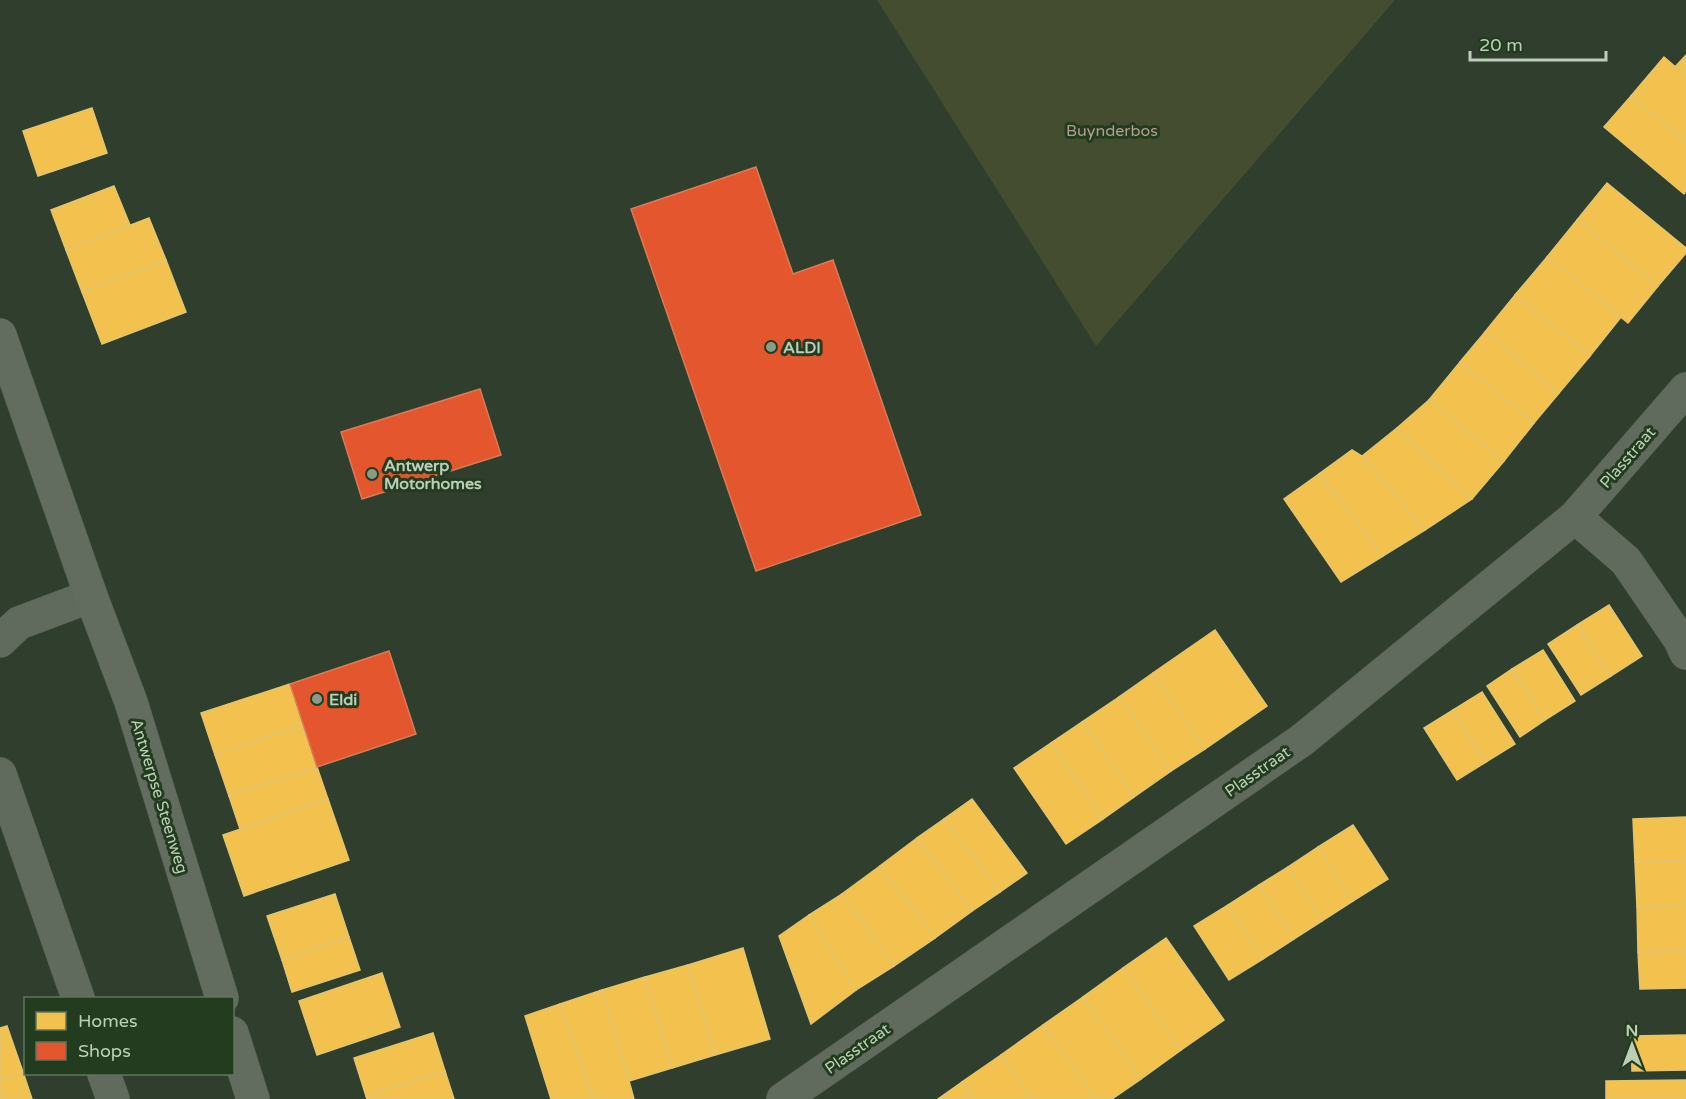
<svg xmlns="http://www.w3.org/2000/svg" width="1686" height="1099" font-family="'Varela Round',sans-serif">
<rect width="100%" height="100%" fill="#303f2d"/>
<path fill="#444d30" d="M877 0H1395L1096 346Z"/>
<g fill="#f2c14e" stroke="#e2c56e" stroke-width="1.5">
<path d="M1686 55V76L1675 67Z"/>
<path d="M1664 57 1686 76V142L1631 96Z"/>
<path d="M1631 96 1686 142V191L1684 194 1604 127Z"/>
<path d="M92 108 107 153 38 176 23 131Z"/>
<path d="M1607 183 1686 248V253L1658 286 1577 220Z"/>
<path d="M114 186 130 225 66 250 51 210Z"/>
<path d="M149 218 166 260 82 292 66 250Z"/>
<path d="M1577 220 1658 286 1628 323 1547 257Z"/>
<path d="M1547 257 1621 317 1590 356 1515 295Z"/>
<path d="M166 260 186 312 102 344 82 292Z"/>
<path d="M1515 295 1590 356 1559 393 1485 332Z"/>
<path d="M1485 332 1559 393 1534 423 1460 362Z"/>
<path d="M1460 362 1534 423 1504 461 1429 400Z"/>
<path d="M1429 400 1504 461 1472 499 1397 428Z"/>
<path d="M1397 428 1472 499 1425 530 1362 456Z"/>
<path d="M1352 450 1362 456 1425 530 1383 556 1319 474Z"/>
<path d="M1319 474 1383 556 1341 582 1284 499Z"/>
<path d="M1609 605 1642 656 1611 676 1577 625Z"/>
<path d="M1577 625 1611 676 1581 695 1548 644Z"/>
<path d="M1215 630 1267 706 1205 749 1153 673Z"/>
<path d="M1543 650 1575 701 1545 720 1512 669Z"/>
<path d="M1512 669 1545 720 1520 737 1487 686Z"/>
<path d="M1153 673 1205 749 1171 771 1119 697Z"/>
<path d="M290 684 303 725 215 755 201 713Z"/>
<path d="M1482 692 1515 744 1486 762 1453 710Z"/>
<path d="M1119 697 1171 771 1134 797 1082 722Z"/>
<path d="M1453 710 1486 762 1457 780 1424 728Z"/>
<path d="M1082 722 1134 797 1103 819 1051 743Z"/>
<path d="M303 725 317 767 229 796 215 755Z"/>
<path d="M1051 743 1103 819 1066 844 1014 768Z"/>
<path d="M317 767 328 799 240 829 229 796Z"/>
<path d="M328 799 349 860 244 896 223 835Z"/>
<path d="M972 799 1027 873 1000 892 944 819Z"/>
<path d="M1686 817V860L1635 862 1633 819Z"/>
<path d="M944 819 1000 892 972 911 917 838Z"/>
<path d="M1353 825 1388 879 1353 901 1318 847Z"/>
<path d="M917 838 972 911 935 938 880 866Z"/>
<path d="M1318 847 1353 901 1322 921 1288 867Z"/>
<path d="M1686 860V905L1637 907 1635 862Z"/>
<path d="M880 866 935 938 894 966 842 894Z"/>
<path d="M1288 867 1322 921 1294 939 1259 885Z"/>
<path d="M1259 885 1294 939 1263 959 1228 905Z"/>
<path d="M335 894 349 937 282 960 267 916Z"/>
<path d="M842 894 894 966 856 990 809 915Z"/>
<path d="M1228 905 1263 959 1229 980 1194 926Z"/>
<path d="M1686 905V950L1638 952 1637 907Z"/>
<path d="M809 915 856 990 811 1024 779 936Z"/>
<path d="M349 937 360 970 292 992 282 960Z"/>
<path d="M1166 938 1224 1020 1181 1050 1123 968Z"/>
<path d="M743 948 770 1039 715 1055 688 965Z"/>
<path d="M1686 950V988L1640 989 1638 952Z"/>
<path d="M688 965 715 1055 672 1068 645 977Z"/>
<path d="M1123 968 1181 1050 1141 1079 1083 997Z"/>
<path d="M382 973 400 1027 317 1055 299 1001Z"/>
<path d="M645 977 672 1068 629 1081 602 990Z"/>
<path d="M602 990 629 1081 634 1099H593L560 1004Z"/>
<path d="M1083 997 1141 1079 1112 1099H1096L1043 1025Z"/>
<path d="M560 1004 593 1099H551L525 1016Z"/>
<path d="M1043 1025 1096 1099H1033L1001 1055Z"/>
<path d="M7 1026 23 1072 0 1080V1028Z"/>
<path d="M433 1033 445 1071 366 1096 354 1058Z"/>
<path d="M1686 1035V1070L1632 1071 1631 1036Z"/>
<path d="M1001 1055 1033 1099H974L962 1082Z"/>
<path d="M445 1071 454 1099H367L366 1096Z"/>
<path d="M23 1072 32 1099H0V1080Z"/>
<path d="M1686 1080V1099H1606V1081Z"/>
<path d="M962 1082 974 1099H938Z"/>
</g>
<g fill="#e4572e" stroke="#d87b57" stroke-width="1.5">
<path d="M756 167 793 274 833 260 921 515 756 571 631 209Z"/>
<path d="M480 389 501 455 362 499 341 432Z"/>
<path d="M389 651 416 734 317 767 290 684Z"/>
</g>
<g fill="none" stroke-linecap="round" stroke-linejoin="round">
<defs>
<g id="minor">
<path d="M1575 517 1626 561 1680 640 1686 653"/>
<path d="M0 641 19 623 91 596"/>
<path d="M0 774 78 998"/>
<path d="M104 1074 113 1099"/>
<path d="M783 1099 1302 740 1575 517 1686 389"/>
</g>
<g id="major">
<path d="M0 335 91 596 131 702 222 998"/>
<path d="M232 1033 253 1099"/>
</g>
</defs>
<use href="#minor" stroke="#4e594c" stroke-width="34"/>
<use href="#major" stroke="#4d5b4b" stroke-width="34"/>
<use href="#minor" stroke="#606b5e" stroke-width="33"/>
<use href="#major" stroke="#626d60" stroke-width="33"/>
</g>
<g fill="#8a9c87" stroke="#233b1f" stroke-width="2">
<circle cx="771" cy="347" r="6"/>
<circle cx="372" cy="474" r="6"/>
<circle cx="317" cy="699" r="6"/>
</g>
<g text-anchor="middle" stroke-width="6" stroke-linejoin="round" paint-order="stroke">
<g font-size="16" fill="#b49e8b" stroke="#233b1f">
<text x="1112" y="136">Buynderbos</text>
</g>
<g font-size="16" font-weight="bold" fill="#bbceb8" stroke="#233b1f" text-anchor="start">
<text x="783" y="353">ALDI</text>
<text x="384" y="471">Antwerp<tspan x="384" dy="18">Motorhomes</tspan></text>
<text x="329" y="705">Eldi</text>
</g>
<g font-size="16" fill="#bbceb8" stroke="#233b1f">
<text transform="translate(1627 457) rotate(-49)" y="6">Plasstraat</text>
<text transform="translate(1257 771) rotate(-35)" y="6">Plasstraat</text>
<text transform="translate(160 796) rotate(73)" y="6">Antwerpse Steenweg</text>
<text transform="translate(857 1048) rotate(-35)" y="6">Plasstraat</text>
</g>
</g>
<rect x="24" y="997" width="210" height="78" fill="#233b1f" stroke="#60765c" stroke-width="1.5"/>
<rect x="36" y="1012" width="30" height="18" fill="#f2c14e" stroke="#60765c" stroke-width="1.5"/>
<text x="78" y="1027" font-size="18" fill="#bbceb8">Homes</text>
<rect x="36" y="1042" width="30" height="18" fill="#e4572e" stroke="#60765c" stroke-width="1.5"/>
<text x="78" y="1057" font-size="18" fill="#bbceb8">Shops</text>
<g transform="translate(1632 1045)" stroke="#233b1f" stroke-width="4.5" paint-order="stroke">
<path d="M0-4.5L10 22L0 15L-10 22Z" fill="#bbceb8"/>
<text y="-9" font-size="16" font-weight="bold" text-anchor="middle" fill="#bbceb8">N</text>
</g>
<path d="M1470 51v9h136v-9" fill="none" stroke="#bbceb8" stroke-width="3"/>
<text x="1479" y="51" font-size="18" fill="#bbceb8" stroke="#233b1f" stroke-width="4.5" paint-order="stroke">20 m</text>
</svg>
